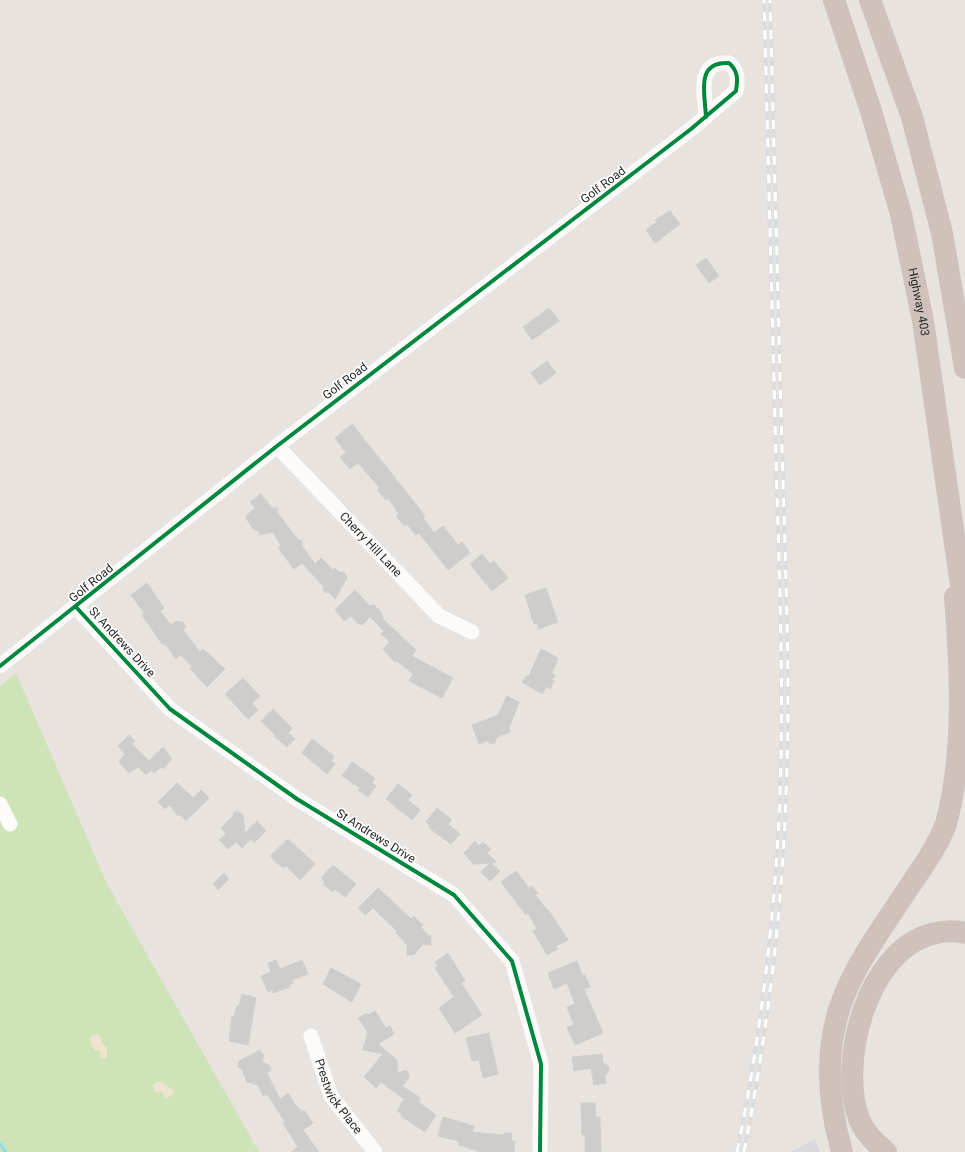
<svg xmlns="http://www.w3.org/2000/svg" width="965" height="1152" font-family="Roboto,sans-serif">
<rect width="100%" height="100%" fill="#e8e3df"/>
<path fill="#dbd8db" d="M815 1139 820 1152H791Z"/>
<path fill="#cee3b7" d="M16 673 107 884 259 1152H0V686Z"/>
<g fill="#ede4cd">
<path d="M96 1034 101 1037V1044L107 1047V1056L105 1058H100V1050L95 1051 91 1044 90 1037Z"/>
<path d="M159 1081 174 1090V1094L165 1099 162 1092 155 1093 153 1085Z"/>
</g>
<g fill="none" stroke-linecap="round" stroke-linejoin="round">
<path stroke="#92dcea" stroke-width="3" d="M0 1144 6 1152"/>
</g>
<g fill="#cfccc9" stroke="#d3cfcb">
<path d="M670 211 680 224 655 243 646 230 657 222 655 220Z"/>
<path d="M706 258 719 276 709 283 696 265Z"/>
<path d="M549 308 559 321 532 340 523 327Z"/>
<path d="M547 361 556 373 540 385 531 373Z"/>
<path d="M352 424 408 494 425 516 423 518 434 533 443 526 458 545 462 542 470 553 448 570 419 533 416 535 407 524 404 526 396 516 399 514 388 498 386 500 377 490 379 487 358 463 350 469 340 457 346 453 335 438Z"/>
<path d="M261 494 272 508H278L277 512 298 540H302V546L315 564 321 558 333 570 335 568 339 572H344L347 578 335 599 329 592 326 593 323 590 324 587 302 563 294 569 278 548 281 546 273 532 260 535 257 530H254L251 526 246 518 247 515 255 508 250 502Z"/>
<path d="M482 554 490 564 494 561 508 578 492 591 470 564Z"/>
<path d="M147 583 164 608 160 611 171 625 176 621 183 622 186 627 183 630 200 652 203 649 225 669 207 687 190 668 192 666 181 655 176 659 166 645 162 644 142 615 144 613 131 595Z"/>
<path d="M546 588 558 622 539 629 537 623 534 624 525 595Z"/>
<path d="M355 590 370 606 373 604 381 612 383 617 382 618 416 650 412 656 453 678 442 698 409 681 413 674 397 661 395 662 383 649 390 642 381 634 384 631 370 617 362 625 357 623 351 616 344 621 335 610Z"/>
<path d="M541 649 558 658 552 673 555 675 552 680 554 681 550 689 546 687 542 694 522 682 526 676H529Z"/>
<path d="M243 678 260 696 252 703 258 710 248 719 225 694Z"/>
<path d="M507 696 519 702 509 728 510 732 497 737 495 743 491 744 487 741 479 744 472 725 498 715Z"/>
<path d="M273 709 292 728 288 733 295 739 287 747 274 736 275 735 261 721Z"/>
<path d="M129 735 135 741 132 744 149 761 163 747 172 759 163 769 161 767 154 773 152 770 146 775 138 767 129 773 119 762 125 754 118 746Z"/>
<path d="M312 739 334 756 331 761 335 764 327 774 302 753Z"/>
<path d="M352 762 375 778 372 783 376 786 368 797 358 790 360 788 342 776Z"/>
<path d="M177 783 193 798 201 790 209 798 186 821 180 814 178 816 169 805 165 809 158 802Z"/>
<path d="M398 784 412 795 408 800 420 810 412 820 386 799Z"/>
<path d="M437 808 452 820 448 824 460 834 451 844 429 828 430 826 426 822Z"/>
<path d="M234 812H239L243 815 245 833 257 821 266 831 254 843 251 839 242 848 236 842 228 849 219 840 226 834 221 828 233 816Z"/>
<path d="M288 839 315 864 300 880 286 866 284 868 278 864 270 856Z"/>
<path d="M475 841 479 846 483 842 491 849 487 853 496 862 491 863 500 871 490 881 481 872 490 863 473 864 464 853Z"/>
<path d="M333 865 356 884 345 897 335 889 333 892 323 884 325 882 321 878Z"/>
<path d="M516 871 529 888 532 886 538 893 535 895 548 911H549L568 940 556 946 558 949 547 955 533 931 537 929 528 913 526 915 501 882Z"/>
<path d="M224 873 229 879 218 890 213 884Z"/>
<path d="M378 888 411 919 414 916 423 925 421 927 428 935 431 936V945L423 944 414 955H407V945L396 933 397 931 373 908 366 915 358 908Z"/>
<path d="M448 953 465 981 461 983 482 1015 455 1033 439 1008 454 997 435 968 438 966 435 962Z"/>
<path d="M276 960 280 969 302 960 308 974 292 980 293 983 289 985 290 987 273 993 272 990 268 992 261 976 271 972 268 963Z"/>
<path d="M577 961 583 976 585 975 590 987 584 989 603 1033 575 1045 567 1027 574 1025 567 1007 575 1004 567 983 554 989 548 973Z"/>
<path d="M331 968 361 984 352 1002 323 984Z"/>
<path d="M242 994 256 998 248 1045 229 1041 232 1016 234 1017 237 1006H239Z"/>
<path d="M375 1011 386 1028 390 1026 394 1034 378 1044 397 1060 398 1073 406 1070 409 1074V1078L402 1086 419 1097 420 1103 436 1115 425 1132 401 1116 402 1114 397 1111 404 1099 381 1082 376 1088 364 1077 383 1054 363 1050 368 1032 358 1018 367 1013 368 1015Z"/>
<path d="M489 1033 498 1074 483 1078 479 1060 472 1061 466 1038Z"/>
<path d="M260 1050 264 1055 262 1062 269 1065 271 1068 270 1071 267 1073 280 1099 288 1093 295 1104 302 1112 304 1110 306 1113 313 1123 303 1130 319 1152H291L298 1147 283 1123 285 1122 267 1094 263 1096 258 1085 247 1082 242 1069 238 1067 239 1061Z"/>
<path d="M602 1054 603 1062 609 1067V1071L605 1076 606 1083 594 1085 591 1068 574 1071 572 1057Z"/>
<path d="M581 1103H595L596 1117H600L601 1152H585V1135H582Z"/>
<path d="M443 1117 474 1126 472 1132 504 1135V1133H512L511 1141H515L514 1152H481L458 1145 459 1141 438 1136Z"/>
</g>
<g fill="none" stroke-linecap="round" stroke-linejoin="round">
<g stroke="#fcfbfa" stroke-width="15">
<path id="s1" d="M277 446 439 616 472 632"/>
<path d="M76 607 170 709 297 799 454 895 512 961 541 1064 540 1152"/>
<path d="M0 666 277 446 691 129 736 91C738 79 738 71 729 63 695 61 705 94 706 117"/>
<path d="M0 804 10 824"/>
<path id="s2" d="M311 1036 331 1096 375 1152"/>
</g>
<g stroke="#cfc2bc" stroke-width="22">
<path id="s3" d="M834 0 871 111 901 214 923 321 965 613"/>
<path d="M870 0 912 117 942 233 965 368"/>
<path d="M842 1152C828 1102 824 1050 842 1001 856 964 881 929 903 896 918 873 936 850 946 824 965 752 961 672 955 597"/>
<path d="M886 1152C875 1143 864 1132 859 1119 838 1061 867 951 932 934 943 931 954 930 965 933"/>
</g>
<defs>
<g id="rail">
<path d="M737 1152C761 1035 775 915 780 795 784 683 779 571 776 458 772 306 768 153 764 0"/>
<path d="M744 1152C767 1034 782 915 786 795 791 679 785 563 782 447 778 298 774 149 770 0"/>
</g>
</defs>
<use href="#rail" stroke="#ddddde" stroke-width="4.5"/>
<use href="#rail" stroke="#fff" stroke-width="3" stroke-dasharray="9" stroke-linecap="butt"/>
<defs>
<g id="cycleway">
<path d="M76 607 170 709 297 799 454 895 512 961 541 1064 540 1152"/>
<path d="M0 666 277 446 691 129 736 91C738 79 738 71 729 63 695 61 705 94 706 117"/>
</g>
</defs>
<use href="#cycleway" stroke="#fff" stroke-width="6"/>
<use href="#cycleway" stroke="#00873e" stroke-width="4"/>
</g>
<g text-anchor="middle" stroke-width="3.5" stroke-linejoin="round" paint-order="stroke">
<g font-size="12" fill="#292929" stroke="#fff">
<text transform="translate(603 185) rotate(-37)" y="4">Golf Road</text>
<text dy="4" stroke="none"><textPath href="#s3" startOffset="314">Highway 403</textPath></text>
<text transform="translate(345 381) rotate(-37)" y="4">Golf Road</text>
<text dy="4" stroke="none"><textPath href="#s1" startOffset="136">Cherry Hill Lane</textPath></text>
<text transform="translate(91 583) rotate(-39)" y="4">Golf Road</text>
<text transform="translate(122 642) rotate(47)" y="4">St Andrews Drive</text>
<text transform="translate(376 836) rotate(32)" y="4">St Andrews Drive</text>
<text dy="4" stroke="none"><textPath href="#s2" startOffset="67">Prestwick Place</textPath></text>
</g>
</g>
</svg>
